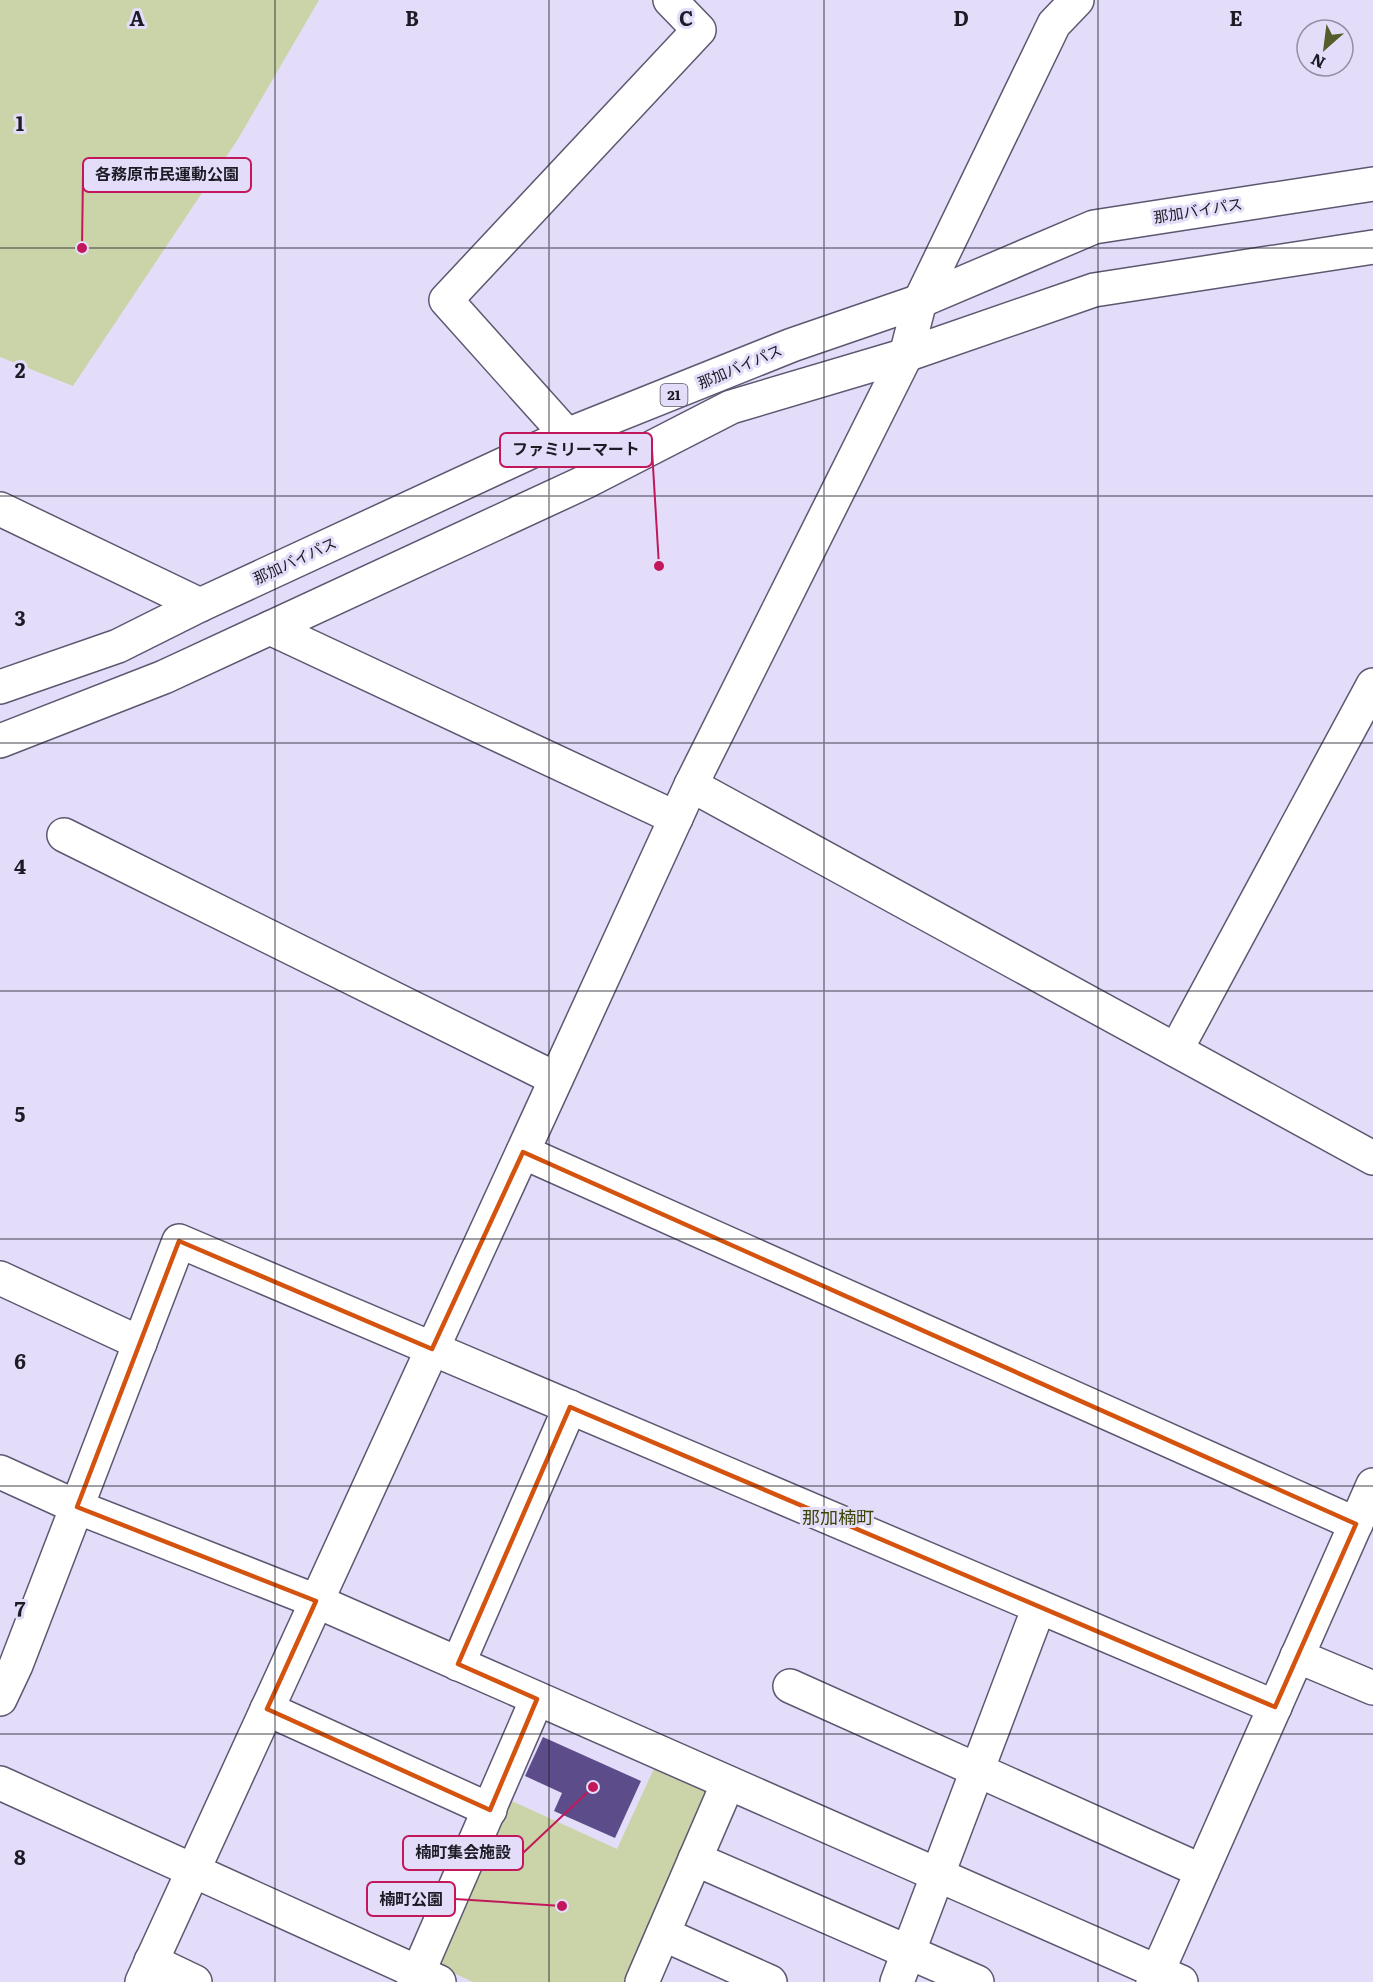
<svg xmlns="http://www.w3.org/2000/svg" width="1373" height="1982" font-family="Literata,'Noto Sans JP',serif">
<rect width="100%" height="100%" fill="#e3ddfa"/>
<g fill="#cbd4a8">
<path d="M0 0H319L238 139 73 386 0 357Z"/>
<path d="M657 1762 716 1790 634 1982H473L432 1963 505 1798 617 1849Z"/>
</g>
<path fill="#5d4c8a" d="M543 1737 641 1781 615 1838 554 1811 562 1793 525 1776Z"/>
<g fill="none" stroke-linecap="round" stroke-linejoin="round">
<defs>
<g id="street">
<path d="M567 435 446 300 699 30 670 0"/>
<path d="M0 509 200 605"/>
<path d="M270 628 676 818"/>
<path d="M691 785 1373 1158"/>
<path d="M64 835 556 1079"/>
<path d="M1176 1050 1373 685"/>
<path d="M523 1152 1356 1524"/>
<path d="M0 1278 140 1343"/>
<path d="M0 1472 77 1507 316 1601 1181 1982"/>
<path d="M1297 1656 1373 1688"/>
<path d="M458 1664 570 1407"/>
<path d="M790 1686 1202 1871"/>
<path d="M0 1699 16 1665 179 1241 1275 1707"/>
<path d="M267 1709 490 1810"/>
<path d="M0 1783 439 1982"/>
<path d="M695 1859 977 1982"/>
<path d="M663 1934 770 1982"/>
<path d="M151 1961 195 1982"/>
<path d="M414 1982 537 1699"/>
<path d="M642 1982 728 1783"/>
<path d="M897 1982 1039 1607"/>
<path d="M1153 1982 1373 1485"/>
</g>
<path id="secondary" d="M142 1982 691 785 906 355 920 301 1054 24 1077 0"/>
<g id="highway">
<path d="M0 687 118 646 200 605 567 435 792 345 920 301 1094 227 1373 184"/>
<path d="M0 741 164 677 585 482 731 407 906 355 1094 290 1373 247"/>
</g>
</defs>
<use href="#street" stroke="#5d5770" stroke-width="36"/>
<use href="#secondary" stroke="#5d5770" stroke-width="36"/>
<use href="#highway" stroke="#5d5770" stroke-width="36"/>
<use href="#street" stroke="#fff" stroke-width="33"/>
<use href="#secondary" stroke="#fff" stroke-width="33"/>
<use href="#highway" stroke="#fff" stroke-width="33"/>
</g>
<path fill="none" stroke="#d4530e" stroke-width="4.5" stroke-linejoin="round" d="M523 1152 1356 1524 1275 1707 570 1407 458 1664 537 1699 490 1810 267 1709 316 1601 77 1507 179 1241 432 1349Z"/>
<path fill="none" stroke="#1d1b25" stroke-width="1.5" stroke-opacity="0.55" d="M275 0V1982M549 0V1982M824 0V1982M1098 0V1982M0 248H1373M0 496H1373M0 743H1373M0 991H1373M0 1239H1373M0 1486H1373M0 1734H1373"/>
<g text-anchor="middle" stroke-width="6" stroke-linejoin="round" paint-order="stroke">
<rect fill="#e3ddfa" stroke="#585565" stroke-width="1.5" x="660.5" y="384" width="27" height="22" rx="4.5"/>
<g font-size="14" font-weight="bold" fill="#1d1b25">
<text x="674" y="400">21</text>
</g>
<g font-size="15" fill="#1d1b25" stroke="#e3ddfa">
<text transform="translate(1198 211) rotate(-9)" y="5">那加バイパス</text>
<text transform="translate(740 367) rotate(-23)" y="5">那加バイパス</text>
<text transform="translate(295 561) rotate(-25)" y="5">那加バイパス</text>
</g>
<g font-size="18" fill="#3c4406" stroke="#e3ddfa">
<text x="838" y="1524">那加楠町</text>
</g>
</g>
<g font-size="20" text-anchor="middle" font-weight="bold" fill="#1d1b25" stroke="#e3ddfa" stroke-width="6" stroke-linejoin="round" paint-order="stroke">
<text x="137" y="26">A</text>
<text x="412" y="26">B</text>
<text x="686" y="26">C</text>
<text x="961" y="26">D</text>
<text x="1236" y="26">E</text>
<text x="20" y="131">1</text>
<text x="20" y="378">2</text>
<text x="20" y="626">3</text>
<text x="20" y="874">4</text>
<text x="20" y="1122">5</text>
<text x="20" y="1369">6</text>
<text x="20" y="1617">7</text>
<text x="20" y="1865">8</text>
</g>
<path fill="none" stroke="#c2185b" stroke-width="2" d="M82 248L83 175M659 566L652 450M593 1787L523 1853M562 1906L455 1899"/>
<g fill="#c2185b" stroke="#e3ddfa" stroke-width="2">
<circle cx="82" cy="248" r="6"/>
<circle cx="659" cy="566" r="6"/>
<circle cx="593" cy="1787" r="6"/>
<circle cx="562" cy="1906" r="6"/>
</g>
<g fill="#e3ddfa" stroke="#c2185b" stroke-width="2">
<rect x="83" y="158" width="168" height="34" rx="6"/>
<rect x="500" y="433" width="152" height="34" rx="6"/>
<rect x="403" y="1836" width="120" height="34" rx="6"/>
<rect x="367" y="1882" width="88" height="34" rx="6"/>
</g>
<g font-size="16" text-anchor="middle" font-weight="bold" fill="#1d1b25">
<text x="167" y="180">各務原市民運動公園</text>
<text x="576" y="455">ファミリーマート</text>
<text x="463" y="1858">楠町集会施設</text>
<text x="411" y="1905">楠町公園</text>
</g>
<g transform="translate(1325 48) rotate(208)"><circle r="28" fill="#e3ddfa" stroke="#948fa5" stroke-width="1.5"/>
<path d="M0-4.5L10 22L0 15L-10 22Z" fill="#545c2a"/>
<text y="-9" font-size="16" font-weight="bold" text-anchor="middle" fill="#1d1b25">N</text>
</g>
</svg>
